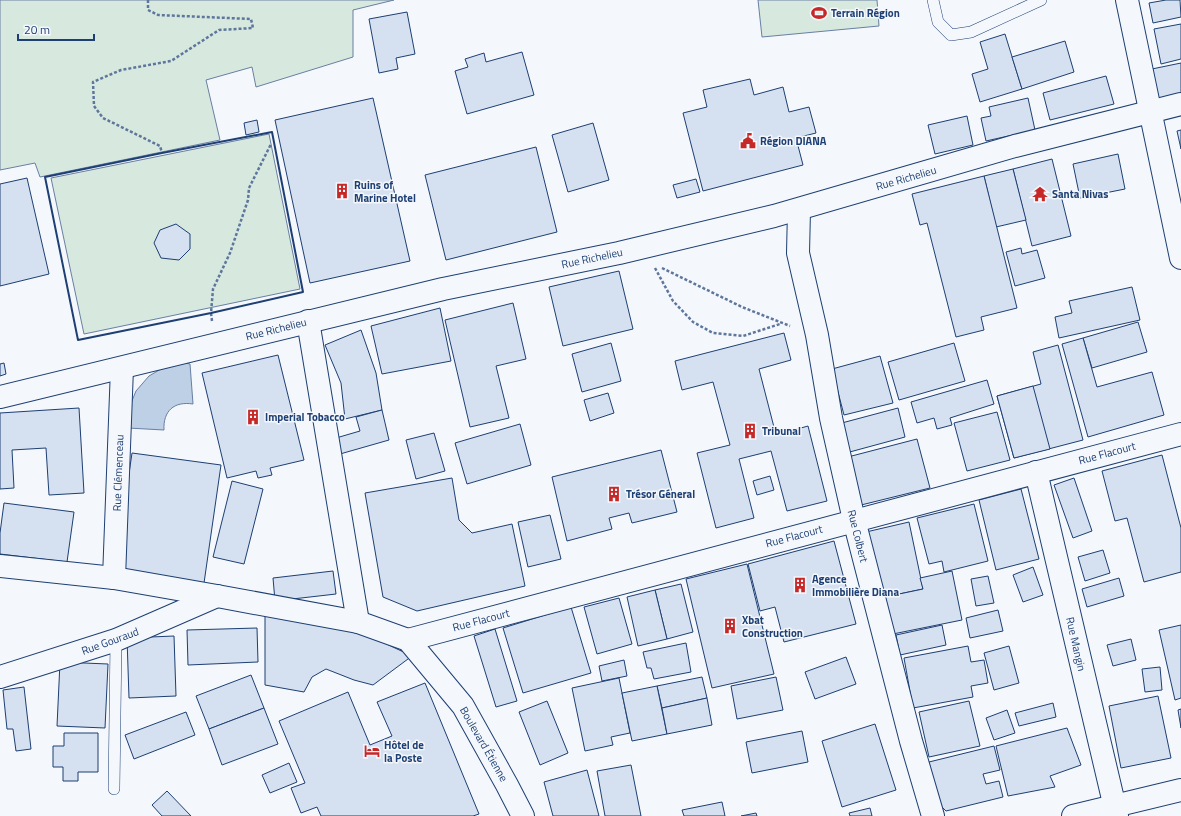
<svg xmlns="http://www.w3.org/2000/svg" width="1181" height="816" font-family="'Titillium Web',sans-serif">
<rect width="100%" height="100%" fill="#f4f7fb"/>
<g fill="#d7e8df" stroke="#687fa3">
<path d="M0 0H394L353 10V57L256 87 252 67 206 80 220 140 40 177 35 163 0 170Z"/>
<path d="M758 0H877L879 26 762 37Z"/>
<path d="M269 134 300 289 84 334 51 178Z"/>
</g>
<path fill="#bed0e5" stroke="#687fa3" d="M185 363 190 364 193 404C174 401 163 411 164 430L128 428 129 408 136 391 149 376 166 366Z"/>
<g fill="#d5e0f0" stroke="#1d3f73">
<path d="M1166 0H1180L1181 17 1153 23 1149 3Z"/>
<path d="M407 12 415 54 396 58 398 69 379 73 369 19Z"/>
<path d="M1181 24V59L1161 64 1154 29Z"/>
<path d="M1005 34 1022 89 980 102 972 74 988 69 980 42Z"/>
<path d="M1065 41 1074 72 1022 89 1012 57Z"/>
<path d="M522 52 534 95 467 114 455 71 468 67 465 59 484 53 486 62Z"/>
<path d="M1181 63V100L1154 106 1147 70Z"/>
<path d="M1106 76 1114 104 1050 120 1043 93Z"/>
<path d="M750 79 754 95 783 87 789 112 809 107 816 133 796 138 803 165 703 191 683 113 707 107 703 90Z"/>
<path d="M373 98 410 261 310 283 275 120Z"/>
<path d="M1028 98 1035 130 986 141 981 118 991 116 989 107Z"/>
<path d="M967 116 973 145 935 154 928 125Z"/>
<path d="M257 120 259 132 246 135 244 123Z"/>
<path d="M593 123 609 180 568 192 552 135Z"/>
<path d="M1181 130V149L1177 131Z"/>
<path d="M536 147 557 232 446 260 425 175Z"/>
<path d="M1118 154 1125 189 1080 198 1073 164Z"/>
<path d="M1052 159 1071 236 1032 246 1013 169Z"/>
<path d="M1013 169 1026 220 996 227 984 176Z"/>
<path d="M984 176 1017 308 981 317 984 330 956 337 927 223 920 225 912 194Z"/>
<path d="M27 178 49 274 0 286V184Z"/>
<path d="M696 179 700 192 677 198 673 185Z"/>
<path d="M176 224 190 234V249L179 260 161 258 154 243 160 230Z"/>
<path d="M1021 248 1022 254 1037 250 1045 278 1015 286 1006 252Z"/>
<path d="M619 271 633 329 563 346 549 287Z"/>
<path d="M1132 287 1140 320 1059 338 1055 317 1072 313 1069 301Z"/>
<path d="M513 303 526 359 496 366 509 418 470 427 445 320Z"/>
<path d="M440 308 451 361 382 374 371 326Z"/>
<path d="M1138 322 1147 352 1092 368 1083 338Z"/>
<path d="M361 330 376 373 382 410 345 419 341 383 325 345Z"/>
<path d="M784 333 791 360 759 369 776 435 808 426 827 501 787 511 771 451 739 459 754 518 716 528 697 453 730 445 713 382 682 390 675 361Z"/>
<path d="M1083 338 1097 387 1152 372 1164 415 1088 437 1062 344Z"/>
<path d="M611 343 621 381 582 392 572 354Z"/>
<path d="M954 343 965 381 899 400 888 362Z"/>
<path d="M1058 345 1083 440 1014 458 997 396 1041 384 1033 352Z"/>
<path d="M278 355 304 460 270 468 272 475 258 478 256 471 227 478 202 373Z"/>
<path d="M880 356 893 403 844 415 832 369Z"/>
<path d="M4 363 6 374 0 376V364Z"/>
<path d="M987 380 994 404 950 418 952 425 937 429 934 418 917 423 911 402Z"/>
<path d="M1033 386 1050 449 1014 458 997 396Z"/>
<path d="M608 393 614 413 590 421 584 400Z"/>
<path d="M79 408 84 493 49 495 46 448 12 450 14 488 0 489V413Z"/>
<path d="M898 408 905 437 846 453 838 424Z"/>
<path d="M382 410 389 440 340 454 336 438 360 431 356 417Z"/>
<path d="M997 412 1010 460 967 471 954 423Z"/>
<path d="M520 424 531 465 467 484 455 443Z"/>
<path d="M434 433 445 471 416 479 406 440Z"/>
<path d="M917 439 930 488 857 506 844 458Z"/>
<path d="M661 450 677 512 632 523 629 513 609 518 612 529 567 541 552 477Z"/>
<path d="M132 453 221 465 204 583 115 570Z"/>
<path d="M1162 455 1181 528V572L1144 582 1127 518 1115 521 1102 471Z"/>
<path d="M770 476 774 490 757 495 753 481Z"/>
<path d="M452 478 459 520 472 533 512 524 525 586 417 611 383 597 365 493Z"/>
<path d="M1074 478 1092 531 1073 538 1054 485Z"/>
<path d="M232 481 263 489 244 564 213 557Z"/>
<path d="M1021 489 1039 559 996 570 979 500Z"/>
<path d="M4 503 74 512 67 562 0 554V533Z"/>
<path d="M974 504 988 561 944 572 942 561 929 564 917 518Z"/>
<path d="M550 515 561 559 528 567 518 522Z"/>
<path d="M909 522 923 589 880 598 866 532Z"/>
<path d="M834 541 856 624 784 642 775 607 760 611 748 564Z"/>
<path d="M1103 550 1110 573 1085 581 1078 557Z"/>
<path d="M747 564 774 674 712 688 686 579Z"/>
<path d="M1033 567 1043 595 1023 602 1013 575Z"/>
<path d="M333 571 336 594 275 601 273 578Z"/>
<path d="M952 571 962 620 888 635 880 598 923 589 920 578Z"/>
<path d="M988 576 994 603 976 606 971 579Z"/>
<path d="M1119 578 1124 596 1087 607 1082 589Z"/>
<path d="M681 584 693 632 667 639 655 590Z"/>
<path d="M655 590 667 639 638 646 627 597Z"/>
<path d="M619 598 632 644 597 654 584 607Z"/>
<path d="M571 607 591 673 523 693 503 628Z"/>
<path d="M998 610 1003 631 970 638 966 618Z"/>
<path d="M265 613 359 631 412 656 373 685 354 680 326 669 312 677 304 692 265 685Z"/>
<path d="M942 625 946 645 900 655 896 635Z"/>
<path d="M1181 625V698L1175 700 1159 630Z"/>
<path d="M257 628 258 662 188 665 187 630Z"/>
<path d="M495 629 517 701 496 707 474 636Z"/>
<path d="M174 636 176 696 129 698 127 638Z"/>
<path d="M1131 639 1136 660 1113 666 1107 645Z"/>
<path d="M686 643 691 672 654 679 651 668H647L643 652Z"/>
<path d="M968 646 971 662 984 660 988 683 971 686 973 697 913 708 904 658Z"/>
<path d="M1009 646 1019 683 994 690 984 653Z"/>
<path d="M846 657 856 684 815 699 805 672Z"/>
<path d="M624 660 627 676 602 681 599 666Z"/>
<path d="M60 662 108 664 105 728 57 726Z"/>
<path d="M1160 667 1162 690 1145 692 1142 669Z"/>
<path d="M251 675 264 708 209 729 196 696Z"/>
<path d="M702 677 707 698 662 708 657 686Z"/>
<path d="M776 677 783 710 737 719 731 686Z"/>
<path d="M619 678 630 733 611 737 613 745 585 751 572 688Z"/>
<path d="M425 683 479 814 473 816H321L317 807 301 813 291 788 305 783 279 721 348 692 370 745 392 736 377 702Z"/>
<path d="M657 686 667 734 632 741 622 693Z"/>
<path d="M24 687 31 749 16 751 13 729H7L3 690Z"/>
<path d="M1158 696 1171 758 1121 768 1109 706Z"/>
<path d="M707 698 712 725 667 734 662 708Z"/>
<path d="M547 701 568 753 540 765 519 712Z"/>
<path d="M969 701 980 746 929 757 919 712Z"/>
<path d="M1053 703 1056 717 1019 726 1015 713Z"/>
<path d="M264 708 278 744 222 765 209 729Z"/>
<path d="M1181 709V728L1178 710Z"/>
<path d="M1007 710 1015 733 994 740 986 718Z"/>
<path d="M186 712 195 735 134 759 125 735Z"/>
<path d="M875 724 896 790 842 807 822 741Z"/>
<path d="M1067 728 1081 765 1050 776 1055 787 1008 796 996 746Z"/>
<path d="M802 731 808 762 752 773 746 742Z"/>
<path d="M64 733H98V772H78V781H63V767H53V746H64Z"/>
<path d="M994 746 1000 770 983 774 986 784 999 781 1003 797 946 811 938 803 929 762Z"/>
<path d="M289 763 297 782 270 793 262 775Z"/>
<path d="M631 765 641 816H605L597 771Z"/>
<path d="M587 770 599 816H553L544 782Z"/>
<path d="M167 791 191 816H162L152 805Z"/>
<path d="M722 802 725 816H684L682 810Z"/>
<path d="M870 808 872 816H850L849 813Z"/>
<path d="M756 813 757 816H741Z"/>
</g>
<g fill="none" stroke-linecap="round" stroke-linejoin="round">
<defs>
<g id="service">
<path d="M933 0 938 22 951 35 971 32 1041 0"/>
<path d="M114 789 116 640"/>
</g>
<g id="minor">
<path d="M1127 0 1181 258"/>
<path d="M799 210 798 253 817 335 831 418 854 520 911 741 933 816"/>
<path d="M308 321 358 622"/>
<path d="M0 397 443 289 619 253 774 216 1015 146 1181 104"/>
<path d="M1036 472 1117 816"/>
<path d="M0 566 114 578 217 596 358 622 408 640 463 706 507 785 523 816"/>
<path d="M114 578 122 368"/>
<path d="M408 640 1181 434"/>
<path d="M0 677 116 640 217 596"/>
<path d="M1073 816 1181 790"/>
</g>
</defs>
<use href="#service" stroke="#1d3f73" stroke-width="12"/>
<use href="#minor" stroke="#1d3f73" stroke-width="24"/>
<g stroke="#5e769c" stroke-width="2.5" stroke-dasharray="3 2" stroke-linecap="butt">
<path d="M148 0V10L158 15 251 19 253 28 219 30 171 61 121 70 93 82 94 106 103 118 160 146 162 153"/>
<path d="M655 268 673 301 693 322 713 333 743 336 780 324"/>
<path d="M662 268 742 307 790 326"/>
<path d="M212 321 211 313 213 289 230 253 248 200 249 188 271 144"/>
</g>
<use href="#service" stroke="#f4f7fb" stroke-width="11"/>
<use href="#minor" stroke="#f4f7fb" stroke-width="22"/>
<path stroke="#1d3f73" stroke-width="2" d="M272 132 303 292 211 313 78 340 45 177 162 153Z"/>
</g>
<defs>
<symbol id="stadium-bare" viewBox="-9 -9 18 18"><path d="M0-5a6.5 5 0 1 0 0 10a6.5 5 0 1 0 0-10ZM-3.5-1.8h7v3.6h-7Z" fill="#c62828" stroke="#f4f7fb" stroke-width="2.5" paint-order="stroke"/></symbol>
<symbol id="civic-bare" viewBox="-9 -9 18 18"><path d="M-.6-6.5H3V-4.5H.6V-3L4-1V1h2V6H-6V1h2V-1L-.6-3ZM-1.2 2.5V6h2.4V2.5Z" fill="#c62828" stroke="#f4f7fb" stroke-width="2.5" paint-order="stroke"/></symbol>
<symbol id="building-bare" viewBox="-9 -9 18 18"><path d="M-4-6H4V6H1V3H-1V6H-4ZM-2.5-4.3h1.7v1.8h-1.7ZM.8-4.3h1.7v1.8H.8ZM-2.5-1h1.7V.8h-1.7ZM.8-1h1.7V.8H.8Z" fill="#c62828" stroke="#f4f7fb" stroke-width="2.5" paint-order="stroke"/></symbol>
<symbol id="temple-bare" viewBox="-9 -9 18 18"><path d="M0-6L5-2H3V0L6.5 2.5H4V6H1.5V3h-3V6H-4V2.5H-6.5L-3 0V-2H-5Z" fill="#c62828" stroke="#f4f7fb" stroke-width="2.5" paint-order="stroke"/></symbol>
<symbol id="hotel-bare" viewBox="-9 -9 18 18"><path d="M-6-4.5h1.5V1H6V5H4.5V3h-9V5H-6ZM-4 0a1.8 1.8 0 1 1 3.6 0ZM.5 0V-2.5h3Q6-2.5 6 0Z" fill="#c62828" stroke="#f4f7fb" stroke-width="2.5" paint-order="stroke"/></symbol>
</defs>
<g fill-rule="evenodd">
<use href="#stadium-bare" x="808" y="2" width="22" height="22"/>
<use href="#civic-bare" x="737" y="130" width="22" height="22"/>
<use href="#building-bare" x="331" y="180" width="22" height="22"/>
<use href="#temple-bare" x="1029" y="183" width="22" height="22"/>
<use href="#building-bare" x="242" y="406" width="22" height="22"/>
<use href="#building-bare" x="739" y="420" width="22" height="22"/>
<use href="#building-bare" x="603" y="483" width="22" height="22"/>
<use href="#building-bare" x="789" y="574" width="22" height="22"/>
<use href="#building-bare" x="719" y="615" width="22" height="22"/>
<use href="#hotel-bare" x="361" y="740" width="22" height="22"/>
</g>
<g text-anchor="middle" stroke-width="3" stroke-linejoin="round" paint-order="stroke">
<g font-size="11" font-weight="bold" fill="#1d3f73" stroke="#f4f7fb" text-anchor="start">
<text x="831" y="17">Terrain Région</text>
<text x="760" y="145">Région DIANA</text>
<text x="354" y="189">Ruins of<tspan x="354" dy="13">Marine Hotel</tspan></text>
<text x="1052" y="198">Santa Nivas</text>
<text x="265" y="421">Imperial Tobacco</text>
<text x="762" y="435">Tribunal</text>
<text x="626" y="498">Trésor Géneral</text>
<text x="812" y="583">Agence<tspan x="812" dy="13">Immobilière Diana</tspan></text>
<text x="742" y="624">Xbat<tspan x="742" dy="13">Construction</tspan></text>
<text x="384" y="749">Hôtel de<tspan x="384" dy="13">la Poste</tspan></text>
</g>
<g font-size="11" fill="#1d3f73" stroke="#f4f7fb">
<text transform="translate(906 178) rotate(-16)" y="4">Rue Richelieu</text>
<text transform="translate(592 258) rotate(-12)" y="4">Rue Richelieu</text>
<text transform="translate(276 329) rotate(-14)" y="4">Rue Richelieu</text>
<text transform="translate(1107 453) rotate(-15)" y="4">Rue Flacourt</text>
<text transform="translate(118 473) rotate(-88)" y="4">Rue Clémenceau</text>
<text transform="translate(794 536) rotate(-15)" y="4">Rue Flacourt</text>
<text transform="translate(858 536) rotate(76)" y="4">Rue Colbert</text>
<text transform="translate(481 620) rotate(-15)" y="4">Rue Flacourt</text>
<text transform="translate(110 641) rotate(-20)" y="4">Rue Gouraud</text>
<text transform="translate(1076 644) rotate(77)" y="4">Rue Mangin</text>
<text transform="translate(484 744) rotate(60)" y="4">Boulevard Étienne</text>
</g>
</g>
<path d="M18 34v6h76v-6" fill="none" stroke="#1d3f73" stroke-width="2"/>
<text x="24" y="34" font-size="12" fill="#1d3f73" stroke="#f4f7fb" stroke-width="3" paint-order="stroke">20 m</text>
</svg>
